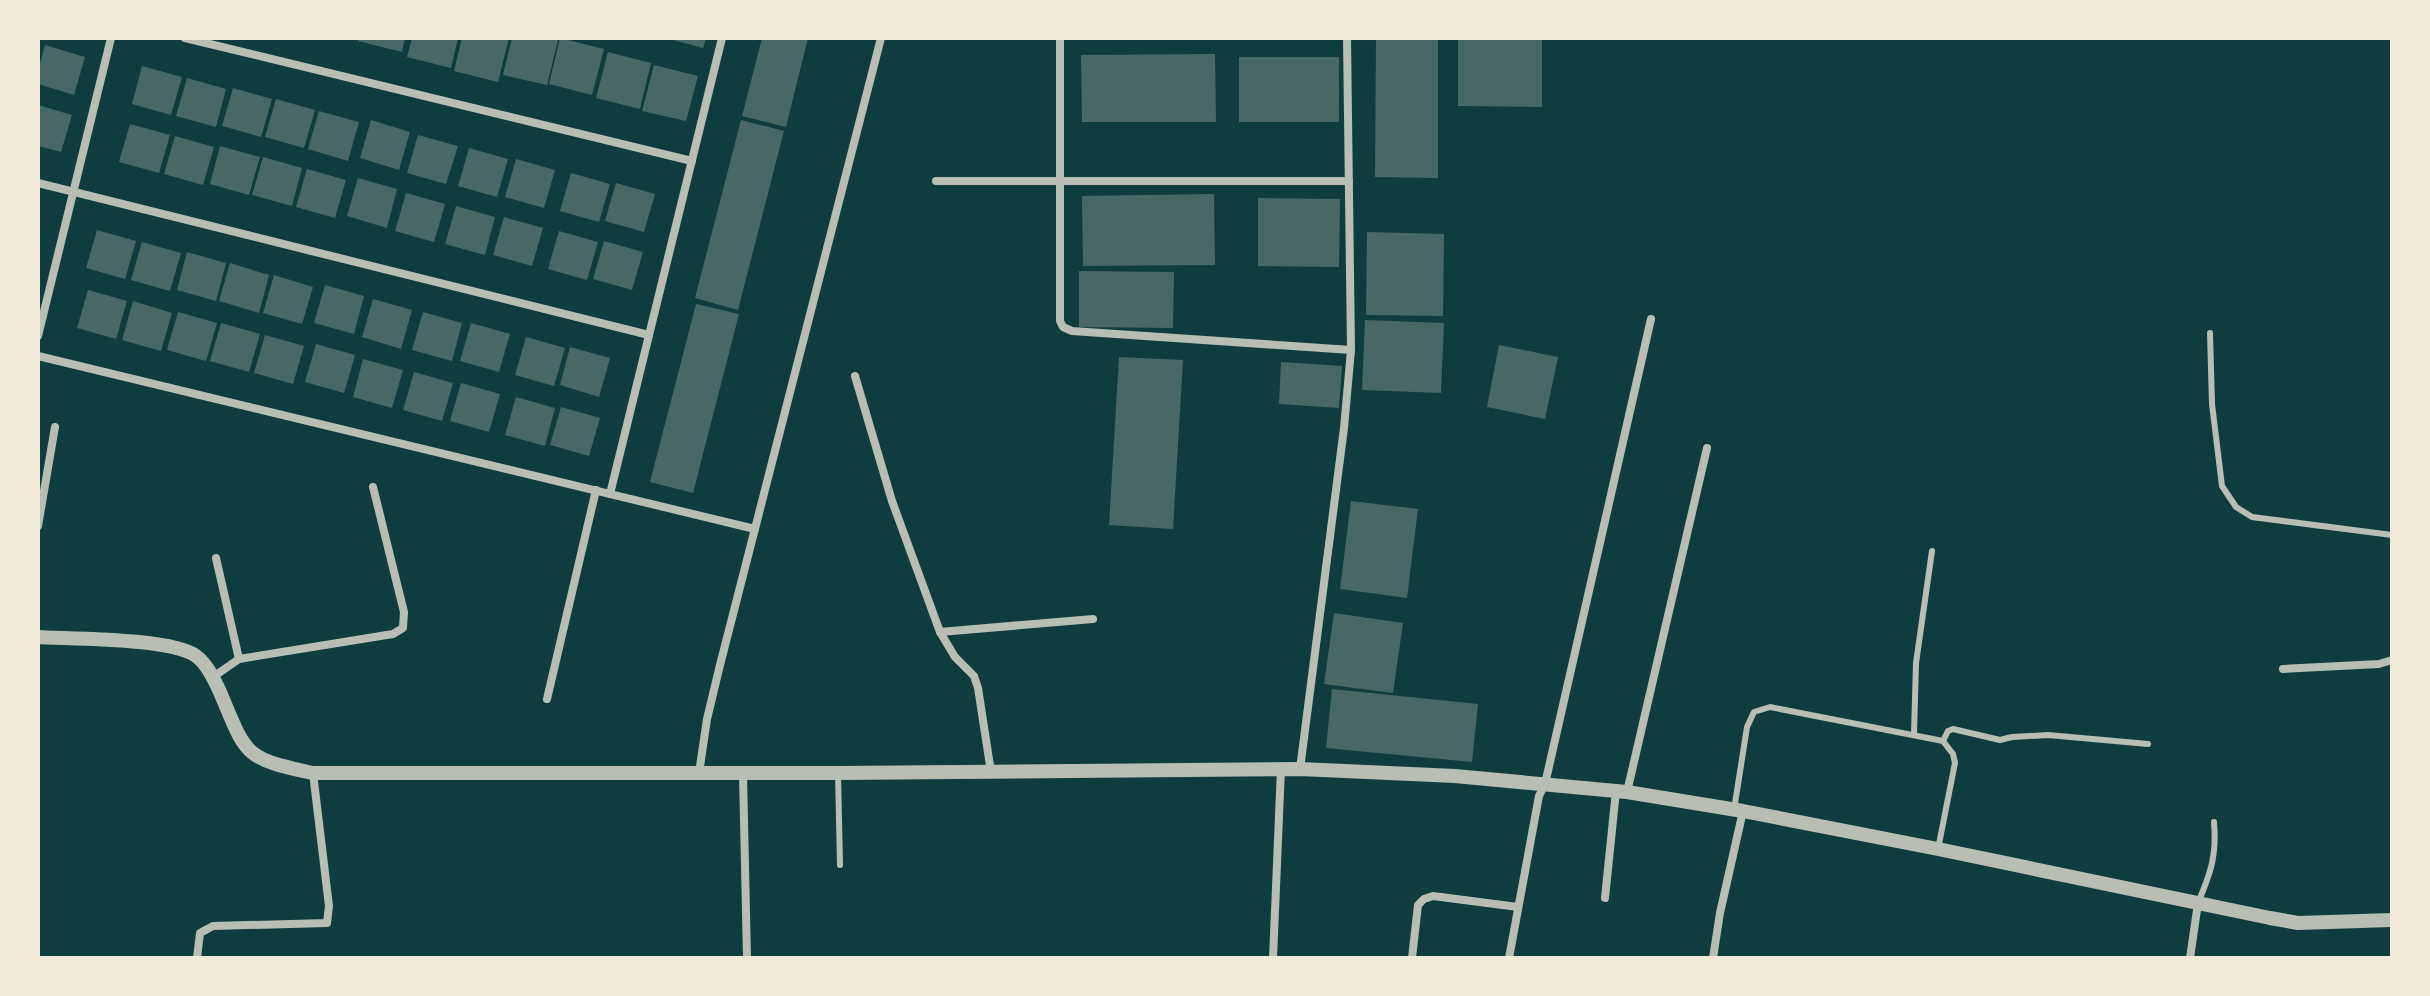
<svg xmlns="http://www.w3.org/2000/svg" width="2430" height="996" font-family="'Roboto Condensed',sans-serif">
<rect width="100%" height="100%" fill="#0f3d3e"/>
<g fill="#486865">
<path d="M359 38H405L402 52 358 41Z"/>
<path d="M412 38H458L451 68 407 57Z"/>
<path d="M462 38H509L498 82 454 71Z"/>
<path d="M512 38 558 40 547 85 503 75Z"/>
<path d="M560 38 604 49 592 95 549 84Z"/>
<path d="M666 38H706L703 48Z"/>
<path d="M762 38H808L786 127 742 116Z"/>
<path d="M1376 38H1438V178L1375 177Z"/>
<path d="M1458 38H1542V107L1458 106Z"/>
<path d="M45 45 85 57 74 95 38 84V71Z"/>
<path d="M608 52 651 63 640 109 596 98Z"/>
<path d="M1215 54 1216 122H1082L1081 55Z"/>
<rect x="1239" y="57" width="100" height="65"/>
<path d="M654 65 698 76 686 121 642 111Z"/>
<path d="M142 66 182 77 171 115 132 104Z"/>
<path d="M187 78 226 89 216 127 176 116Z"/>
<path d="M233 88 272 99 261 137 222 126Z"/>
<path d="M276 99 315 110 304 148 265 137Z"/>
<path d="M38 105 72 115 61 152 38 146Z"/>
<path d="M319 111 359 122 348 161 308 149Z"/>
<path d="M371 120 410 132 399 170 360 158Z"/>
<path d="M741 120 784 131 738 310 695 298Z"/>
<path d="M130 124 170 135 159 173 119 162Z"/>
<path d="M418 135 458 146 446 184 407 173Z"/>
<path d="M175 136 214 147 203 185 164 174Z"/>
<path d="M220 146 260 157 249 195 210 184Z"/>
<path d="M469 148 508 159 497 197 458 186Z"/>
<path d="M263 157 302 168 292 206 252 195Z"/>
<path d="M516 159 555 170 544 208 505 197Z"/>
<path d="M307 169 346 180 335 218 296 207Z"/>
<path d="M571 173 610 184 599 222 560 211Z"/>
<path d="M358 178 397 189 387 228 347 216Z"/>
<path d="M616 183 655 194 644 232 605 221Z"/>
<path d="M406 193 445 204 434 242 395 231Z"/>
<path d="M1214 194 1215 265 1083 266 1082 196Z"/>
<path d="M1258 198 1340 199 1339 267 1258 266Z"/>
<path d="M456 206 495 217 485 255 445 244Z"/>
<path d="M504 217 543 228 532 266 493 255Z"/>
<path d="M97 230 136 241 125 279 86 268Z"/>
<path d="M559 231 598 242 587 280 548 269Z"/>
<path d="M1367 232 1444 234 1443 316 1366 315Z"/>
<path d="M604 241 643 252 632 290 593 279Z"/>
<path d="M142 242 181 253 170 291 131 280Z"/>
<path d="M187 252 226 263 216 301 177 290Z"/>
<path d="M230 263 269 275 259 313 219 301Z"/>
<path d="M1079 271 1174 272 1173 328 1079 327Z"/>
<path d="M274 275 313 287 302 324 263 313Z"/>
<path d="M325 285 364 296 354 334 314 323Z"/>
<path d="M88 290 127 301 116 339 77 328Z"/>
<path d="M373 299 412 310 401 349 362 337Z"/>
<path d="M133 301 172 313 161 351 122 340Z"/>
<path d="M696 304 739 314 693 493 650 482Z"/>
<path d="M178 312 217 323 206 361 167 350Z"/>
<path d="M423 312 462 323 452 361 412 350Z"/>
<path d="M1365 320 1444 323 1441 393 1362 390Z"/>
<path d="M221 323 260 334 249 372 210 361Z"/>
<path d="M471 323 510 334 499 372 460 361Z"/>
<path d="M265 335 304 346 293 384 254 373Z"/>
<path d="M526 337 565 348 554 386 515 375Z"/>
<path d="M316 344 355 355 344 393 305 382Z"/>
<path d="M1499 345 1558 357 1545 419 1487 407Z"/>
<path d="M570 347 610 358 599 397 560 385Z"/>
<path d="M1119 357 1183 360 1173 529 1109 525Z"/>
<path d="M363 359 403 370 392 408 353 397Z"/>
<path d="M1281 362 1342 366 1339 408 1279 404Z"/>
<path d="M414 372 453 383 442 421 403 410Z"/>
<path d="M461 383 500 394 489 432 450 421Z"/>
<path d="M516 397 555 408 545 446 505 435Z"/>
<path d="M561 407 600 418 589 456 550 445Z"/>
<path d="M1351 501 1418 509 1407 598 1340 589Z"/>
<path d="M1334 613 1403 623 1393 693 1324 684Z"/>
<path d="M1332 689 1478 704 1472 762 1326 748Z"/>
</g>
<g fill="none" stroke-linecap="round" stroke-linejoin="round">
<g stroke="#b8beb3" stroke-width="6">
<path d="M2210 333 2212 404 2222 486 2236 507 2252 517 2392 535"/>
<path d="M1914 734 1916 663 1932 551"/>
<path d="M1943 741 1948 731 1953 729 2000 740 2012 737 2048 735 2148 744"/>
<path d="M838 773 840 865"/>
<path d="M1734 810 1747 727 1754 712 1770 707 1943 741 1953 754 1955 763 1938 849"/>
<path d="M2198 903C2211 872 2217 855 2214 822"/>
</g>
<g stroke="#b8beb3" stroke-width="8">
<path d="M185 38 692 161"/>
<path d="M1060 38V321L1063 327 1072 331 1351 350"/>
<path d="M936 181H1349"/>
<path d="M38 183 649 335"/>
<path d="M38 336 111 38"/>
<path d="M38 356 755 529"/>
<path d="M855 376 892 501 940 632 955 657 974 676 978 688 991 772"/>
<path d="M610 494 722 38"/>
<path d="M38 526 55 427"/>
<path d="M216 558 239 659"/>
<path d="M940 632 1093 619"/>
<path d="M2283 669 2379 664 2392 660"/>
<path d="M213 677 239 659 393 634 403 628 404 612 373 487"/>
<path d="M547 699 596 490"/>
<path d="M1300 769 1344 428 1351 350 1347 38"/>
<path d="M699 773 707 719 720 665 881 38"/>
<path d="M743 774 747 958"/>
<path d="M1627 792 1707 448"/>
<path d="M1605 898 1616 791"/>
<path d="M197 958 200 933 213 926 327 923 329 906 313 773"/>
<path d="M1273 958 1281 769"/>
<path d="M1412 958 1418 905 1424 899 1433 896 1518 907"/>
<path d="M1509 958 1539 796 1545 784 1651 319"/>
<path d="M1713 958 1720 913 1743 811"/>
<path d="M2190 958 2198 903"/>
</g>
<path stroke="#b8beb3" stroke-width="14" d="M38 637C72 639 172 638 196 656 207 664 214 679 220 692 247 756 243 758 313 773H838L1300 769 1455 776 1627 792 1743 811 1938 849 2270 918 2298 923 2392 920"/>
</g>
<rect width="2430" height="996" fill="none" stroke="#f1e9da" stroke-width="80"/>
</svg>
